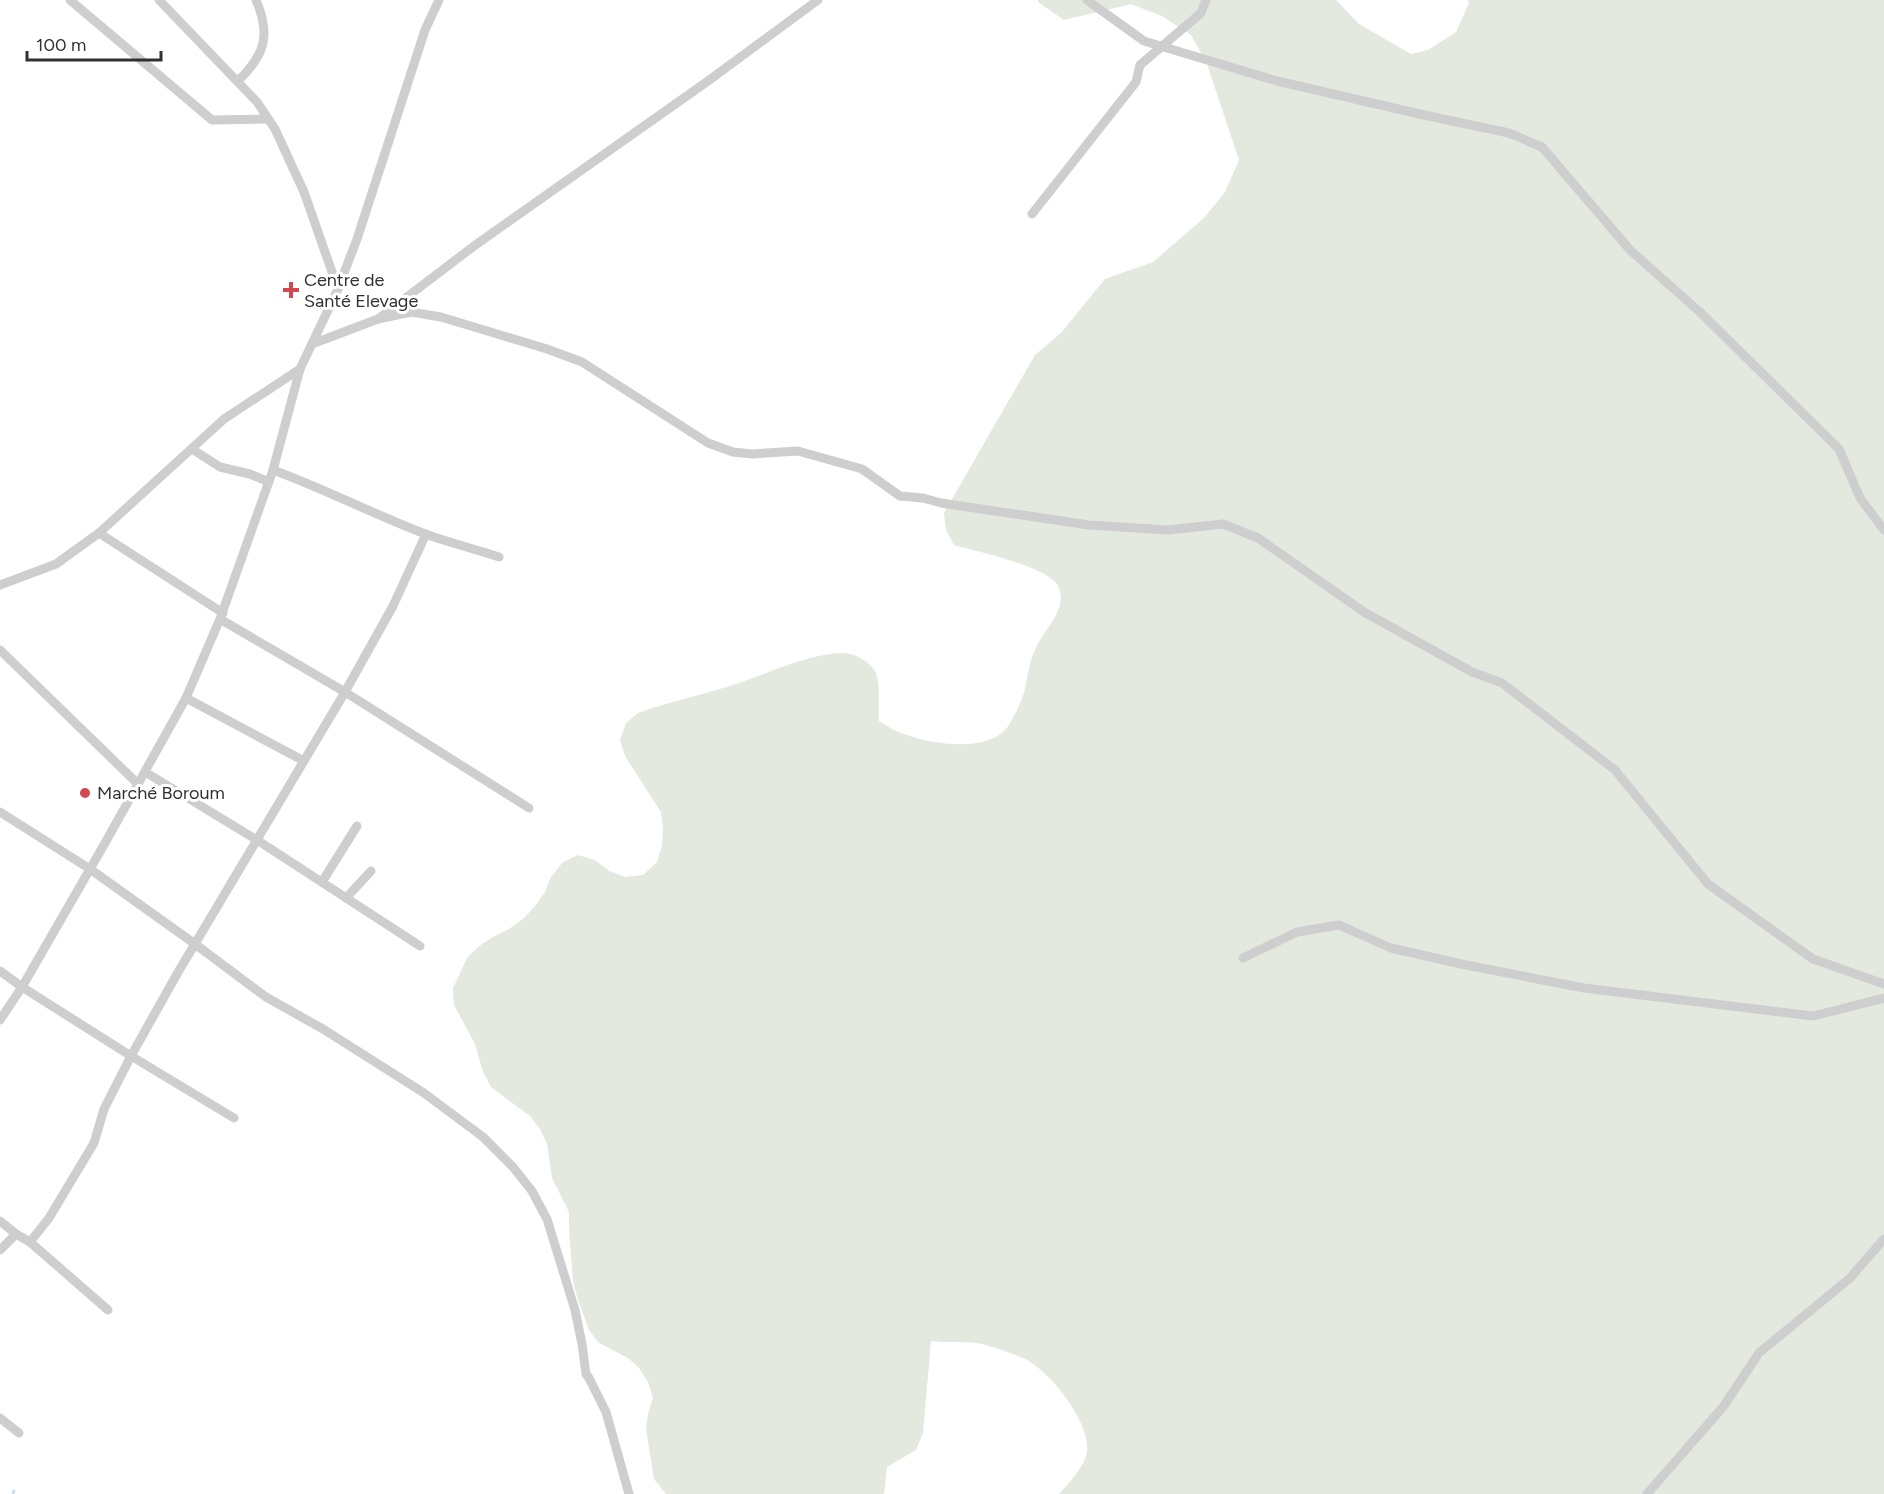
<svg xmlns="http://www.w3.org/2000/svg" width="1884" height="1494" font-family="Figtree,sans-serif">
<rect width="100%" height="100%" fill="#fff"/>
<path fill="#e3e9de" d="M1038 0H1336L1359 24 1411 54 1428 50 1456 32 1469 3 1468 0H1884V1494H1059C1069 1482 1084 1468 1087 1452 1091 1423 1050 1371 1025 1359 1015 1354 988 1345 977 1343 962 1341 946 1343 931 1341L923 1433 916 1450 887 1467 884 1494H666L654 1479 646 1429 648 1414 653 1398 648 1382 639 1368 628 1358 599 1343 589 1330 578 1300 573 1282 569 1229V1212L552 1178 547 1144 540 1129 530 1116 491 1087 483 1072 475 1044 454 1005 453 988 467 958 479 946 493 937 509 929 524 918 536 905 545 892 551 877 563 862 578 855 595 860 609 871 625 877 643 875 657 862 662 846 663 829 661 812 625 756 620 740 626 723 638 713C671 701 706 694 739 683 771 672 811 653 844 653 854 653 870 662 875 671 881 683 878 707 879 721 888 727 897 732 907 735 934 745 991 753 1009 725 1014 716 1020 705 1023 696 1028 680 1028 663 1036 648 1044 629 1069 609 1058 586 1049 567 976 551 954 545L946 530 944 513 1035 355 1061 333 1105 279 1153 262 1204 218 1225 192 1239 160 1207 64 1191 35 1162 16 1131 4 1064 20 1038 2Z"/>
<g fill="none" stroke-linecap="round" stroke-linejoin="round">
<path stroke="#cfdee9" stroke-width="3" d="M13 1494 14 1491"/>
<g stroke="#cecece" stroke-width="9">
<path d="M70 0 212 120 268 119"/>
<path d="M159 0 257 102 275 129 304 192 338 289"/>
<path d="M1087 0 1144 41 1277 81 1424 115 1509 133 1542 147 1631 251 1701 313 1839 449 1860 498 1884 530"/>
<path d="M238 81C265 55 271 35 256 0"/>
<path d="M1032 214 1136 82 1140 65 1201 13 1206 0"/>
<path d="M378 319 411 312 441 317 547 349 582 362 708 443 733 452 752 454 798 451 862 469 900 496 923 498 941 503 1089 525 1168 530 1223 524 1258 538 1364 612 1472 672 1502 683 1615 770 1708 884 1813 959 1884 984"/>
<path d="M312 344 378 319 474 246 708 81 818 0"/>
<path d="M192 449 220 467 250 474 269 482"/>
<path d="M273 470C325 489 375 515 428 535 451 543 475 549 499 557"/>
<path d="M99 533 223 613"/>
<path d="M0 585 56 564 99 533 224 419 300 369"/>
<path d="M220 619 345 692 529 808"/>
<path d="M0 650 138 784"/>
<path d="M186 698 304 761"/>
<path d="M145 772 257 840 420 946"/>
<path d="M0 812 90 869 195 944 266 997 323 1029 424 1093 483 1137 513 1167 532 1191 547 1219 575 1310 582 1344 586 1374 589 1378 606 1412 629 1494"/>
<path d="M322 882 357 826"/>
<path d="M346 898 371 871"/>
<path d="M1243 958 1297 932 1339 925 1391 948 1461 964 1584 988 1813 1016 1884 998"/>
<path d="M0 971 22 987 131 1056 234 1118"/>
<path d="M0 1020 22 987 105 843 186 698 220 619 273 470 300 369 338 289 357 239 425 30 439 0"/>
<path d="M0 1221 16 1234"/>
<path d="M30 1242 108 1310"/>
<path d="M0 1250 16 1234 30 1242 49 1218 94 1143 104 1109 131 1056 177 974 345 692 393 606 426 534"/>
<path d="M0 1418 19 1433"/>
<path d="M1647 1494 1723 1407 1759 1353 1850 1278 1884 1239"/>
</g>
</g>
<g fill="#d2484e" stroke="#fff" stroke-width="2">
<path d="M288 281h6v6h6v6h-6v6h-6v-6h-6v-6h6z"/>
<circle cx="85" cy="793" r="6"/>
</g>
<g text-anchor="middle" stroke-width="6" stroke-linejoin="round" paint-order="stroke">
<g font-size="18" fill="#313131" stroke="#fff" text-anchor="start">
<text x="304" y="286">Centre de<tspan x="304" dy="21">Santé Elevage</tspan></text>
<text x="97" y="799">Marché Boroum</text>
</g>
</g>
<path d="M27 51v9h134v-9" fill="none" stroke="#313131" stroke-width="3"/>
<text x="36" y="51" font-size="18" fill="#313131" stroke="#ffffff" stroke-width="4.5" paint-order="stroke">100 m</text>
</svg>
